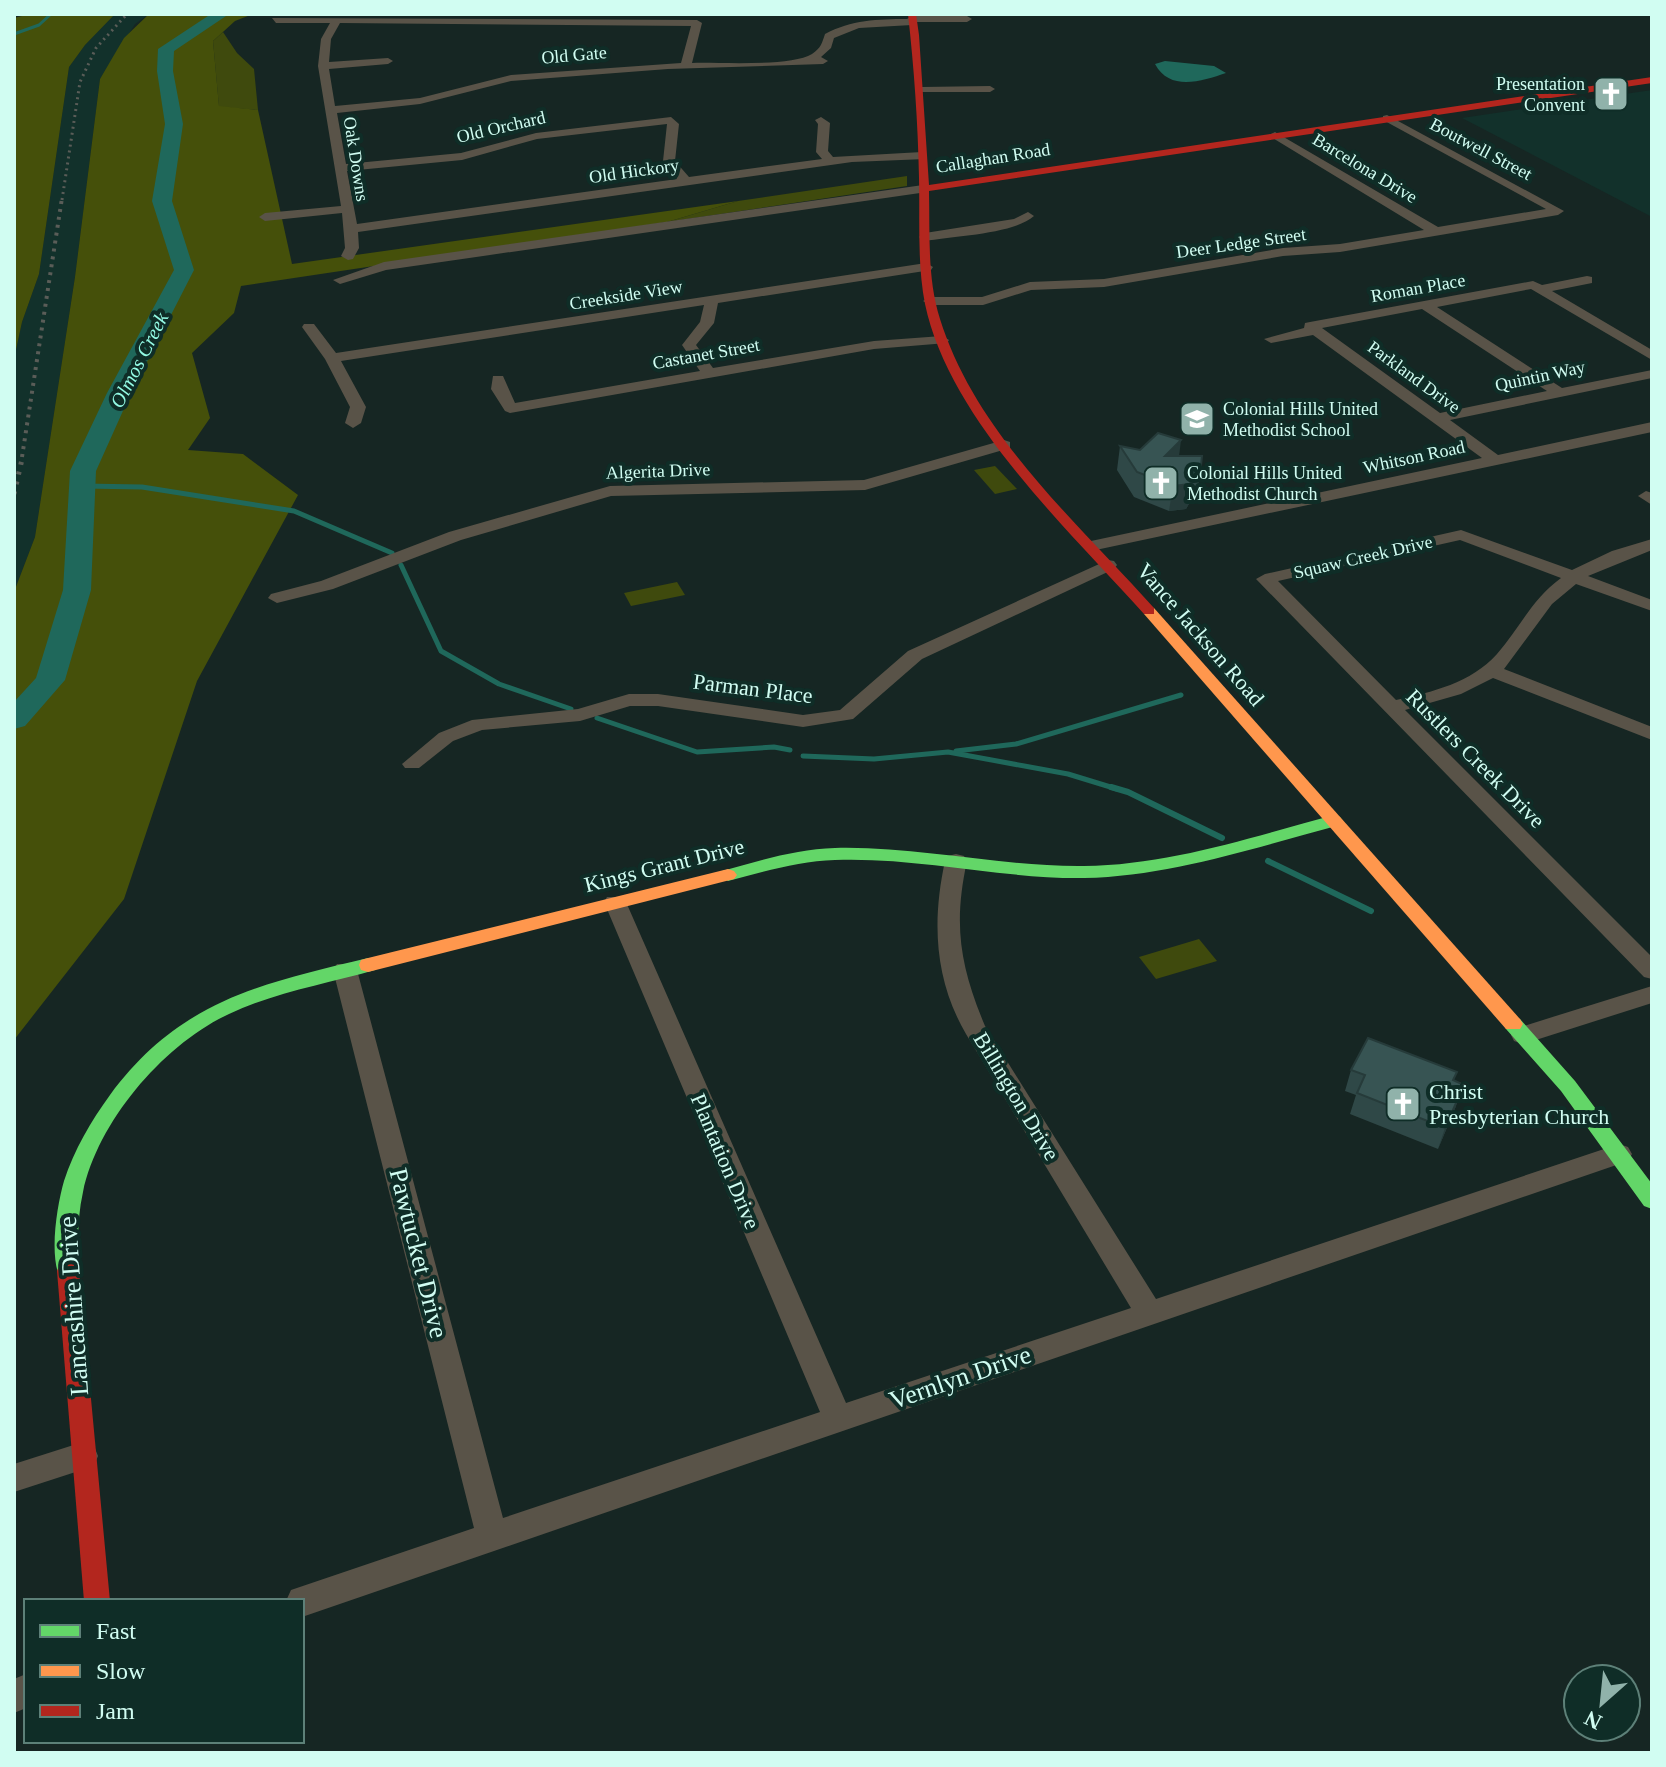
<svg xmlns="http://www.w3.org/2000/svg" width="1666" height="1767" font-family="Georgia,serif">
<rect width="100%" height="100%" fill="#162623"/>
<g fill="#12312b">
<path d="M115 14H149L135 24 100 79 75 277 35 537 14 592V359L22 322 39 274 69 67 85 45Z"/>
<path d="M1652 90V217L1462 118Z"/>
</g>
<g fill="#3f4a0d">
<path d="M223 32 237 53 254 69 258 110 219 107 213 41Z"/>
<path d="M907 176V186L667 222 738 201Z"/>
<path d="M995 466 1017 489 995 494 974 470Z"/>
<path d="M677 582 685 595 631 606 624 593Z"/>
<path d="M1199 939 1217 961 1156 979 1139 957Z"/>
</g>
<g fill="#45500a">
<path d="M30 14H115L85 45 69 67 39 274 22 322 14 359V18Z"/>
<path d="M149 14H253L235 21 213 41 219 106 258 110 292 264 738 201 667 222 241 286 234 313 192 353 210 418 188 450 243 454 298 495 197 681 124 899 14 1040V592L35 537 75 277 100 79 124 38Z"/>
</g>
<path fill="#1f685b" d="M1165 61 1214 66 1226 73C1202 81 1170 92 1155 64Z"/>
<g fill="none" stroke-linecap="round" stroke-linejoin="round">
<path stroke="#1f685b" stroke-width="3" d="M14 34 39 25 51 14"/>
<g stroke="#1f685b" stroke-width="5">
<path d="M83 486 142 487 294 511 392 553"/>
<path d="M401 565 441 651 499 684 571 709"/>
<path d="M597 718 697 752 774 747 790 750"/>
<path d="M956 751 1016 744 1181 695"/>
<path d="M803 756 874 759 948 752 1068 774 1117 789"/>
</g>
<g stroke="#1f685b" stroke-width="6">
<path d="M1111 787 1128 792 1222 838"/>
<path d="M1268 861 1371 911"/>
</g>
<path fill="#1f685b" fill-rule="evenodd" d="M211 14H229L174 51 173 71 183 124 172 201 194 270 131 393 96 471 91 590 65 680 25 726 14 729V702L36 678 63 590 70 471 107 393 174 270 152 201 165 124 157 71 158 49Z"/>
<g fill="#595348" fill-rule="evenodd">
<path d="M912 16H967L972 19 967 22H917L912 25 859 28 834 38 831 48 821 57 828 61 823 64 668 69 511 81 420 104 337 113 346 164 461 153 536 133 671 117 679 124 675 161 689 177 822 159 816 152 818 124 815 120 821 117 830 123 828 151 833 157 922 152 926 153V159L852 162 358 232 359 248 353 259 348 260 341 256 345 248 342 213 265 221 259 217 265 213 341 206 318 66 321 39 330 23H276L272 18 697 20 702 23 692 63C719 62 791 67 812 54 821 48 822 43 825 34 851 20 878 19 907 19ZM340 23 691 26 681 63 511 75 420 98 335 106 329 69 388 64 393 61 388 58 329 62 331 39ZM667 124 663 161 677 179 357 224 347 171 462 160 537 139Z"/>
<path d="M922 87 990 86 995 89 990 92H918L917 90Z"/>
<path d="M1387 115 1564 211 1558 215 1340 252 1283 256 1104 287 1031 290 983 305H930L923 301 930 297H982L1030 282 1104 279 1283 248 1340 244 1424 230 1271 137 1269 135 1275 132 1438 227 1546 209 1383 120V116Z"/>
<path d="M923 185 927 186V192L386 270 340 284 333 280 384 262Z"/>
<path d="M1028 212 1034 216C1014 234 953 236 925 241L919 237 925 233 1014 219Z"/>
<path d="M926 263 933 267 931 270 718 303 714 323 696 345 713 368 874 341 942 336 949 340 947 343 874 349 510 413 505 411 491 389 493 376H503L515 403 700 371 682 345 700 322 704 305 341 361 366 407 361 423 353 428 345 423 350 407 325 359 302 327 304 324H314L336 353Z"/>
<path d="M1587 276 1592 277V283L1552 291 1652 350V360L1531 289 1437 307 1562 388 1652 370V378L1450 420 1498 455 1652 422V432L1091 551 1082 546 1091 541 1482 458 1313 335 1271 343 1264 339 1304 328 1305 323 1310 322 1533 281 1542 285ZM1422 309 1547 391 1440 413 1322 328Z"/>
<path d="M1004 440 1010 442V448L865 490 611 496 461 540 333 589 277 603 268 598 271 594 321 581 449 532 610 486 864 480Z"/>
<path d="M1646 491 1652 493V505L1638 496Z"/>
<path d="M1461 530 1572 570 1612 551 1652 539V550L1588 576 1652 600V611L1576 584 1552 604 1504 669 1652 727V740L1493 678 1461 694 1405 710 1652 957V979L1644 977 1256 579 1265 574ZM1460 540 1561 578C1532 599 1519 629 1497 654 1471 683 1432 692 1396 700L1278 581Z"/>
<path d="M1108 560 1114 561 1117 565 1114 569 922 659 853 719 803 727 658 706H630L580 721 482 730 453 741 419 768H405L402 764 439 733 472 720 578 709 629 694H658L803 715 840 710 908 651Z"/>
<path d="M956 854 964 856 967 861C953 925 960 966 985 1026L1156 1299 1619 1144 1628 1147 1632 1154 1628 1161 302 1617V1601H286L291 1590 474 1528 333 970 337 964H353L357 970 503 1518 820 1412 604 902 607 897H623L626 902 846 1403 1131 1308 966 1034C934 979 932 921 945 861L948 856Z"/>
<path d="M1652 986V1003L1523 1044 1514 1041 1511 1035 1514 1029Z"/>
<path d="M83 1442 94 1446 98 1456 94 1466 14 1492V1464Z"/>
<path d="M26 1674V1708L14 1713V1679Z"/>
</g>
<g fill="#63d668" fill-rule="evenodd">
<path d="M1334 815 1340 817 1343 821 1340 825C1256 847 1172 876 1084 878 1001 879 919 857 835 860 799 861 763 872 728 881L719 875 722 871C759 861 796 849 835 848 918 846 1000 867 1084 866 1169 865 1252 837 1334 815Z"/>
<path d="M368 958 375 960 377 965 375 970C326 984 276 992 229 1014 164 1044 98 1121 83 1192 77 1218 78 1244 79 1271L76 1278 68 1280 60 1278C49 1255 57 1205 64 1181 74 1150 91 1121 110 1095 179 1001 260 984 368 958Z"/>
<path d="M1513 1017 1520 1019 1575 1081 1652 1184V1209L1644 1206 1561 1091 1506 1029 1503 1024 1506 1019Z"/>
</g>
<g fill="#ff974d" fill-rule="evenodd">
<path d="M1149 607 1154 608 1520 1019 1523 1024 1520 1029H1506L1144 614V608Z"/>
<path d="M728 869 734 871 737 875 734 879 368 972 361 970 359 965 361 960 368 958Z"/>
</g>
<g fill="#b3261e" fill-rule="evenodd">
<path d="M908 14H916L919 35 929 185 1652 77V83L929 191C930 233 927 278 940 319 976 434 1076 521 1154 608V614H1144C1068 529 949 419 925 304 917 263 920 219 919 178 918 123 914 68 908 14Z"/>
<path d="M68 1262 76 1264 79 1271 110 1601H84L57 1271 60 1264Z"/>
</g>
<path stroke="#5a5d58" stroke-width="3" stroke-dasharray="2 4" stroke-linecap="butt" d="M62 200 80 82 96 48 127 14"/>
<path stroke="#5a5d58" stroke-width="4" stroke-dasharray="3 5" stroke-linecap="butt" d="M22 457 62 198"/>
<path stroke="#5a5d58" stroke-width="5" stroke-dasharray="3 7" stroke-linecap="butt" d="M14 494 23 455"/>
</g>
<g fill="#2f4847">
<path d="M1120 446 1140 450 1179 456 1200 475 1196 500H1191L1186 509 1169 511 1134 497 1117 470Z"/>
<path d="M1351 1070 1454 1081 1456 1106 1438 1149 1350 1114 1356 1095 1345 1091Z"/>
</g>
<g fill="#263b3a">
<path d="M1181 440 1178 465 1165 456Z"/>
<path d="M1194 475 1191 500 1186 509 1169 511 1173 486Z"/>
<path d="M1464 1085 1456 1106 1438 1149 1445 1128Z"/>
</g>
<g fill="#375453" stroke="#263b3a" stroke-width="2">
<path d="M1158 433 1181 440 1165 456H1202L1200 475H1194L1190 484 1173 486 1137 472 1120 446 1140 450Z"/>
<path d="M1368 1038 1457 1072 1453 1080 1464 1085 1445 1128 1357 1093 1365 1075 1351 1070Z"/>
</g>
<defs>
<symbol id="church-square" viewBox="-11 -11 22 22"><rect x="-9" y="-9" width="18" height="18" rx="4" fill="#90b2aa" stroke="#0f2d27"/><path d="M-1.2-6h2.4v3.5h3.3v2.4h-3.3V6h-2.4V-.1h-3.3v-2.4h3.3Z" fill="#fff"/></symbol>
<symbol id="school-square" viewBox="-11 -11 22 22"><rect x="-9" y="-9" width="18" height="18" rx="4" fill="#90b2aa" stroke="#0f2d27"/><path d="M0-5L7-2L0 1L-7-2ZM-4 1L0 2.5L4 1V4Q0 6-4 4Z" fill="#fff"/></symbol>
</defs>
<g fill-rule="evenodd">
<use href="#church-square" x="1591" y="74" width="40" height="40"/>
<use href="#school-square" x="1177" y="399" width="40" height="40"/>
<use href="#church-square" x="1141" y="463" width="40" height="40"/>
<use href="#church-square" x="1383" y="1084" width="40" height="40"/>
</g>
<g text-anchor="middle" stroke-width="8" stroke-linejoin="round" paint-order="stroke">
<g font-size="18" fill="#d1fdf2" stroke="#0f2d27">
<text transform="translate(574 55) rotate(-5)" y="6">Old Gate</text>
<text transform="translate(501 127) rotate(-13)" y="6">Old Orchard</text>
<text transform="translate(1481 149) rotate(28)" y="6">Boutwell Street</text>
<text transform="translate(993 158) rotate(-9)" y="6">Callaghan Road</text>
<text transform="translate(356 159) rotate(81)" y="6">Oak Downs</text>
<text transform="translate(1365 168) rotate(31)" y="6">Barcelona Drive</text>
<text transform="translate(634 171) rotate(-8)" y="6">Old Hickory</text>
<text transform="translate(1241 243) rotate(-8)" y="6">Deer Ledge Street</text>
<text transform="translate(1418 288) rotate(-10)" y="6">Roman Place</text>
<text transform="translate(626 295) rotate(-9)" y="6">Creekside View</text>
<text transform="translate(706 354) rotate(-10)" y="6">Castanet Street</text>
<text transform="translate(1540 376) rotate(-12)" y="6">Quintin Way</text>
<text transform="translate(1414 377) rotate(36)" y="6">Parkland Drive</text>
<text transform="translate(1414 457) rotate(-12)" y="6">Whitson Road</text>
<text transform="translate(658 471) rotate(-2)" y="6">Algerita Drive</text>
<text transform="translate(1363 557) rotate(-13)" y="6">Squaw Creek Drive</text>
</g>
<g font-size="18" fill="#d1fdf2" stroke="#0f2d27" text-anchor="start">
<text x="1585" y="90" text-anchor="end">Presentation<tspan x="1585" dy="21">Convent</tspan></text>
<text x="1223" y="415">Colonial Hills United<tspan x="1223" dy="21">Methodist School</tspan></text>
<text x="1187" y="479">Colonial Hills United<tspan x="1187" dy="21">Methodist Church</tspan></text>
</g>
<g font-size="20" font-style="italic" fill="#93fae4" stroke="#0f2d27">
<text transform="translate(139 360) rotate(-63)" y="7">Olmos Creek</text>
</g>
<g font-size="22" fill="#d1fdf2" stroke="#0f2d27">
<text transform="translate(1201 634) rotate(49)" y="8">Vance Jackson Road</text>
<text transform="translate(753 688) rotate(7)" y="8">Parman Place</text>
<text transform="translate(1476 758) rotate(45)" y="8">Rustlers Creek Drive</text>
<text transform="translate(664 865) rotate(-14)" y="8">Kings Grant Drive</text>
<text transform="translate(1017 1096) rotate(59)" y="8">Billington Drive</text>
<text transform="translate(726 1161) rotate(67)" y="8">Plantation Drive</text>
</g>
<g font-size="22" fill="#d1fdf2" stroke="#0f2d27" text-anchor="start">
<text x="1429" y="1099">Christ<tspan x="1429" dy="25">Presbyterian Church</tspan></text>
</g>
<g font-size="26" fill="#d1fdf2" stroke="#0f2d27">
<text transform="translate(419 1253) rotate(76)" y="9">Pawtucket Drive</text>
<text transform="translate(73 1306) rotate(-94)" y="9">Lancashire Drive</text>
<text transform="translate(960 1377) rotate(-19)" y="9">Vernlyn Drive</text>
</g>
</g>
<rect width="1666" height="1767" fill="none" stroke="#d1fdf2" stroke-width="32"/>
<rect x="24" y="1599" width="280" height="144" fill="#0f2d27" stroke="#5d8078" stroke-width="2"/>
<rect x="40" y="1625" width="40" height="12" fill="#63d668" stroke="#5d8078" stroke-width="2"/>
<text x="96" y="1639" font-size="24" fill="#d1fdf2">Fast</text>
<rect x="40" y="1665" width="40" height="12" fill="#ff974d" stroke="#5d8078" stroke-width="2"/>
<text x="96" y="1679" font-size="24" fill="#d1fdf2">Slow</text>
<rect x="40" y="1705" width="40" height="12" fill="#b3261e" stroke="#5d8078" stroke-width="2"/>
<text x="96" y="1719" font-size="24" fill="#d1fdf2">Jam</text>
<g transform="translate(1602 1703) rotate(207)"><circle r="38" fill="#0f2d27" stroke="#5d8078" stroke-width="2"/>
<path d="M0-6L14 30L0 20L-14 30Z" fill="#90b2aa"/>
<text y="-12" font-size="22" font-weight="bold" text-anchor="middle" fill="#d1fdf2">N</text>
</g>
</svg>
